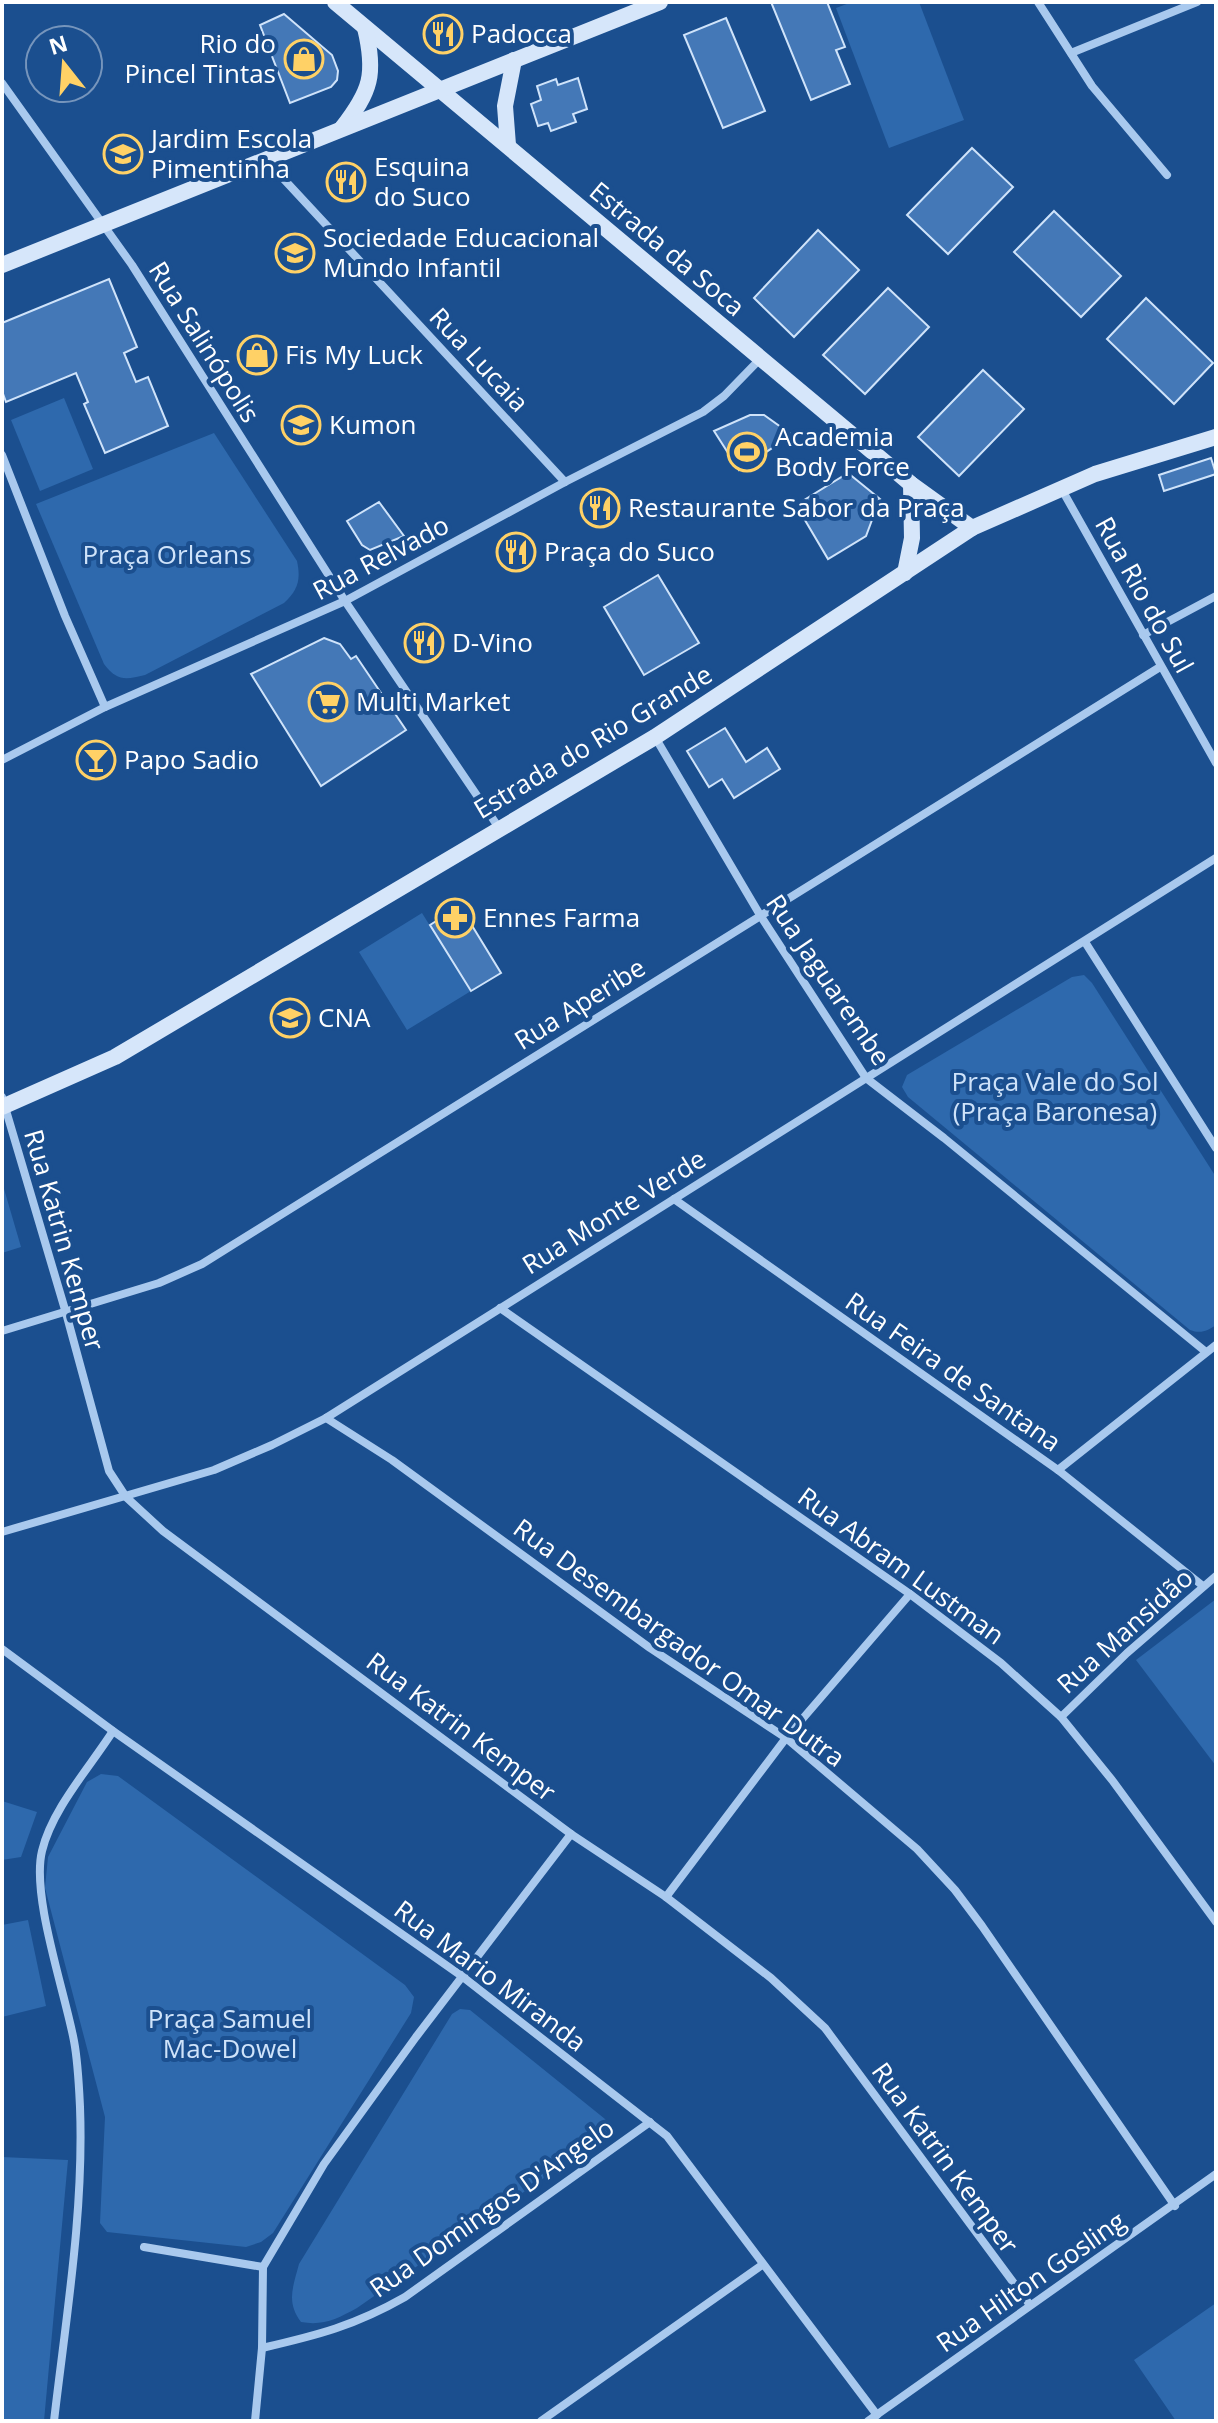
<svg xmlns="http://www.w3.org/2000/svg" width="1218" height="2423" font-family="'Open Sans',sans-serif">
<rect width="100%" height="100%" fill="#1b4f8f"/>
<g fill="#2e69ad">
<path d="M852 2H919L964 120 889 148 836 8Z"/>
<path d="M64 398 93 469 40 491 11 420Z"/>
<path d="M214 433 297 561C301 580 298 590 284 603L145 675C125 680 117 681 104 664L36 504Z"/>
<path d="M422 913 471 991 407 1030 359 952Z"/>
<path d="M1084 975 1092 983 1216 1177V1325C1207 1331 1201 1334 1190 1330L908 1097 902 1087 907 1075 1072 977Z"/>
<path d="M2 1182 21 1247 2 1253Z"/>
<path d="M1216 1599V1766L1136 1660Z"/>
<path d="M101 1774 118 1776 405 1985 414 1997 411 2013 273 2233 261 2242 246 2247 107 2232 100 2223 105 2117 45 1888 48 1857 87 1782Z"/>
<path d="M2 1801 37 1812 21 1857 2 1860Z"/>
<path d="M28 1920 46 2006 2 2017V1925Z"/>
<path d="M460 2009 470 2010 605 2119 609 2126 607 2134 357 2308C337 2319 323 2326 301 2322 286 2302 293 2287 299 2264L452 2014Z"/>
<path d="M2 2157 68 2160 44 2421H2Z"/>
<path d="M1216 2303V2421H1176L1134 2360Z"/>
</g>
<g fill="#4478b7" stroke="#cfe3fa" stroke-width="2">
<path d="M771 2H827L845 47 836 50 850 84 811 100Z"/>
<path d="M284 14 332 55 338 71 337 80 331 87 290 103 260 25Z"/>
<path d="M726 18 765 111 723 128 684 35Z"/>
<path d="M578 78 587 109 573 114 576 122 551 131 548 123 538 126 531 104 541 100 537 86 556 79 558 85Z"/>
<path d="M972 148 1013 187 948 254 907 215Z"/>
<path d="M1054 211 1121 276 1081 317 1014 252Z"/>
<path d="M818 230 859 270 794 337 754 298Z"/>
<path d="M109 279 137 347 124 353 136 382 148 377 168 426 105 453 84 404 88 402 76 373 6 402 2 391V323Z"/>
<path d="M888 288 929 327 865 394 823 355Z"/>
<path d="M1146 298 1213 363 1174 404 1107 339Z"/>
<path d="M983 370 1024 409 959 476 918 437Z"/>
<path d="M750 415H764L792 435 739 470 714 431Z"/>
<path d="M1211 458 1216 474 1164 491 1159 475Z"/>
<path d="M848 473 880 499 870 508 872 520 866 536 828 559 796 505Z"/>
<path d="M379 502 404 536 370 550 362 545 347 521Z"/>
<path d="M658 575 699 643 644 675 604 607Z"/>
<path d="M324 638 340 644 351 659 356 656 406 730 321 786 251 674Z"/>
<path d="M725 728 746 762 767 748 780 769 734 798 722 779 709 787 687 751Z"/>
<path d="M460 906 501 973 471 991 430 925Z"/>
</g>
<g fill="none" stroke-linecap="round" stroke-linejoin="round">
<g stroke="#a9c9ee" stroke-width="8">
<path d="M1038 2 1092 86 1167 175"/>
<path d="M1071 53 1197 2"/>
<path d="M2 83 132 265 345 601 499 828"/>
<path d="M266 160 565 482"/>
<path d="M2 455 65 616 105 707"/>
<path d="M1061 488 1216 763"/>
<path d="M1143 635 1216 596"/>
<path d="M655 737 760 915 866 1078 944 1138 1206 1352"/>
<path d="M2 760 105 707 345 601 565 482 703 412 724 396 760 359"/>
<path d="M1085 942 1216 1148"/>
<path d="M2 1097 66 1313 109 1471 126 1497 163 1531 571 1834 666 1897 771 1978 825 2028 1030 2305"/>
<path d="M674 1199 1058 1470 1203 1586"/>
<path d="M500 1308 910 1594 1001 1663 1061 1717 1112 1780 1216 1922"/>
<path d="M2 1331 159 1283 202 1264 1160 667"/>
<path d="M326 1418 392 1460 650 1648 786 1738 917 1849 955 1890 982 1926 1175 2206"/>
<path d="M1058 1470 1216 1345"/>
<path d="M2 1532 214 1470 272 1445 326 1418 1216 858"/>
<path d="M2 1649 113 1731 463 1977 667 2136 877 2415"/>
<path d="M1061 1717 1127 1653 1216 1576"/>
<path d="M666 1897 786 1738 910 1594"/>
<path d="M144 2247 263 2267"/>
<path d="M262 2348C318 2335 354 2326 405 2297L650 2122"/>
<path d="M54 2421C66 2317 84 2212 80 2107 79 2086 78 2062 74 2041 65 1992 31 1896 42 1851 52 1809 90 1767 113 1731"/>
<path d="M255 2421 262 2348 263 2267 324 2164 416 2037 571 1834"/>
<path d="M541 2421 762 2265"/>
<path d="M868 2421 1216 2174"/>
</g>
<g stroke="#d6e6fa" stroke-width="16">
<path d="M335 2 911 484 972 528"/>
<path d="M342 128C371 91 376 74 365 28"/>
<path d="M508 145 505 106 514 60"/>
<path d="M2 265 660 2"/>
<path d="M905 573 912 538 911 484"/>
<path d="M2 1107 115 1057 655 737 972 528 1095 474 1216 437"/>
</g>
</g>
<defs>
<symbol id="restaurant-ring" viewBox="-11 -11 22 22"><circle r="9.5" fill="#1b4f8f" stroke="#ffd166" stroke-width="1.5"/><path d="M-5-6h1v4h1v-4h1v4h1v-4h1v5L-1.5 .5V6h-2V.5L-5-1ZM5-6V6H3V1.5H1.5Q1.5-4 5-6Z" fill="#ffd166"/></symbol>
<symbol id="shop-ring" viewBox="-11 -11 22 22"><circle r="9.5" fill="#1b4f8f" stroke="#ffd166" stroke-width="1.5"/><path d="M-5-2.5h2.3a2.7 3.5 0 0 1 5.4 0H5L5.5 6h-11ZM-1.5-2.5h3a1.5 2.3 0 0 0-3 0Z" fill="#ffd166"/></symbol>
<symbol id="school-ring" viewBox="-11 -11 22 22"><circle r="9.5" fill="#1b4f8f" stroke="#ffd166" stroke-width="1.5"/><path d="M0-5L7-2L0 1L-7-2ZM-4 1L0 2.5L4 1V4Q0 6-4 4Z" fill="#ffd166"/></symbol>
<symbol id="stadium-ring" viewBox="-11 -11 22 22"><circle r="9.5" fill="#1b4f8f" stroke="#ffd166" stroke-width="1.5"/><path d="M0-5a6.5 5 0 1 0 0 10a6.5 5 0 1 0 0-10ZM-3.5-1.8h7v3.6h-7Z" fill="#ffd166"/></symbol>
<symbol id="supermarket-ring" viewBox="-11 -11 22 22"><circle r="9.5" fill="#1b4f8f" stroke="#ffd166" stroke-width="1.5"/><path d="M-6-5.5h2.5l.6 2H6L4.5 2H-2.5L-4.4-4H-6ZM-1.5 3.2a1.3 1.3 0 1 0 .1 0ZM3 3.2a1.3 1.3 0 1 0 .1 0Z" fill="#ffd166"/></symbol>
<symbol id="bar-ring" viewBox="-11 -11 22 22"><circle r="9.5" fill="#1b4f8f" stroke="#ffd166" stroke-width="1.5"/><path d="M-6-5H6L.8 .8V4.5H3.5V6h-7V4.5H-.8V.8Z" fill="#ffd166"/></symbol>
<symbol id="pharmacy-ring" viewBox="-11 -11 22 22"><circle r="9.5" fill="#1b4f8f" stroke="#ffd166" stroke-width="1.5"/><path d="M-2-6h4v4h4v4h-4v4h-4v-4h-4v-4h4Z" fill="#ffd166"/></symbol>
</defs>
<g fill-rule="evenodd">
<use href="#restaurant-ring" x="421" y="12" width="44" height="44"/>
<use href="#shop-ring" x="282" y="37" width="44" height="44"/>
<use href="#school-ring" x="101" y="132" width="44" height="44"/>
<use href="#restaurant-ring" x="324" y="160" width="44" height="44"/>
<use href="#school-ring" x="273" y="231" width="44" height="44"/>
<use href="#shop-ring" x="235" y="333" width="44" height="44"/>
<use href="#school-ring" x="279" y="403" width="44" height="44"/>
<use href="#stadium-ring" x="725" y="430" width="44" height="44"/>
<use href="#restaurant-ring" x="578" y="486" width="44" height="44"/>
<use href="#restaurant-ring" x="494" y="530" width="44" height="44"/>
<use href="#restaurant-ring" x="402" y="621" width="44" height="44"/>
<use href="#supermarket-ring" x="306" y="680" width="44" height="44"/>
<use href="#bar-ring" x="74" y="738" width="44" height="44"/>
<use href="#pharmacy-ring" x="433" y="896" width="44" height="44"/>
<use href="#school-ring" x="268" y="996" width="44" height="44"/>
</g>
<g text-anchor="middle" stroke-width="8" stroke-linejoin="round" paint-order="stroke">
<g font-size="26" fill="#fff" stroke="#1b4f8f" text-anchor="start">
<text x="471" y="43">Padocca</text>
<text x="276" y="53" text-anchor="end">Rio do<tspan x="276" dy="30">Pincel Tintas</tspan></text>
<text x="151" y="148">Jardim Escola<tspan x="151" dy="30">Pimentinha</tspan></text>
<text x="374" y="176">Esquina<tspan x="374" dy="30">do Suco</tspan></text>
<text x="323" y="247">Sociedade Educacional<tspan x="323" dy="30">Mundo Infantil</tspan></text>
<text x="285" y="364">Fis My Luck</text>
<text x="329" y="434">Kumon</text>
<text x="775" y="446">Academia<tspan x="775" dy="30">Body Force</tspan></text>
<text x="628" y="517">Restaurante Sabor da Praça</text>
<text x="544" y="561">Praça do Suco</text>
<text x="452" y="652">D-Vino</text>
<text x="356" y="711">Multi Market</text>
<text x="124" y="769">Papo Sadio</text>
<text x="483" y="927">Ennes Farma</text>
<text x="318" y="1027">CNA</text>
</g>
<g font-size="26" fill="#fff" stroke="#1b4f8f">
<text transform="translate(667 249) rotate(40)" y="9">Estrada da Soca</text>
<text transform="translate(204 342) rotate(58)" y="9">Rua Salinópolis</text>
<text transform="translate(479 360) rotate(47)" y="9">Rua Lucaia</text>
<text transform="translate(381 558) rotate(-28)" y="9">Rua Relvado</text>
<text transform="translate(1144 595) rotate(61)" y="9">Rua Rio do Sul</text>
<text transform="translate(593 742) rotate(-31)" y="9">Estrada do Rio Grande</text>
<text transform="translate(828 980) rotate(56)" y="9">Rua Jaguarembe</text>
<text transform="translate(580 1004) rotate(-32)" y="9">Rua Aperibe</text>
<text transform="translate(614 1212) rotate(-32)" y="9">Rua Monte Verde</text>
<text transform="translate(64 1240) rotate(74)" y="9">Rua Katrin Kemper</text>
<text transform="translate(953 1372) rotate(35)" y="9">Rua Feira de Santana</text>
<text transform="translate(901 1566) rotate(36)" y="9">Rua Abram Lustman</text>
<text transform="translate(1125 1631) rotate(-42)" y="9">Rua Mansidão</text>
<text transform="translate(679 1643) rotate(36)" y="9">Rua Desembargador Omar Dutra</text>
<text transform="translate(461 1727) rotate(37)" y="9">Rua Katrin Kemper</text>
<text transform="translate(490 1976) rotate(37)" y="9">Rua Mario Miranda</text>
<text transform="translate(945 2158) rotate(54)" y="9">Rua Katrin Kemper</text>
<text transform="translate(492 2208) rotate(-35)" y="9">Rua Domingos D'Angelo</text>
<text transform="translate(1031 2282) rotate(-35)" y="9">Rua Hilton Gosling</text>
</g>
<g font-size="26" fill="#cfe3fa" stroke="#1b4f8f">
<text x="167" y="564">Praça Orleans</text>
<text x="1055" y="1091">Praça Vale do Sol<tspan x="1055" dy="30">(Praça Baronesa)</tspan></text>
<text x="230" y="2028">Praça Samuel<tspan x="230" dy="30">Mac-Dowel</tspan></text>
</g>
</g>
<rect width="1218" height="2423" fill="none" stroke="#ffffff" stroke-width="8"/>
<g transform="translate(64 64) rotate(343)"><circle r="38" fill="#1b4f8f" stroke="#7695bc" stroke-width="2"/>
<path d="M0-6L14 30L0 20L-14 30Z" fill="#ffd166"/>
<text y="-12" font-size="22" font-weight="bold" text-anchor="middle" fill="#ffffff">N</text>
</g>
</svg>
